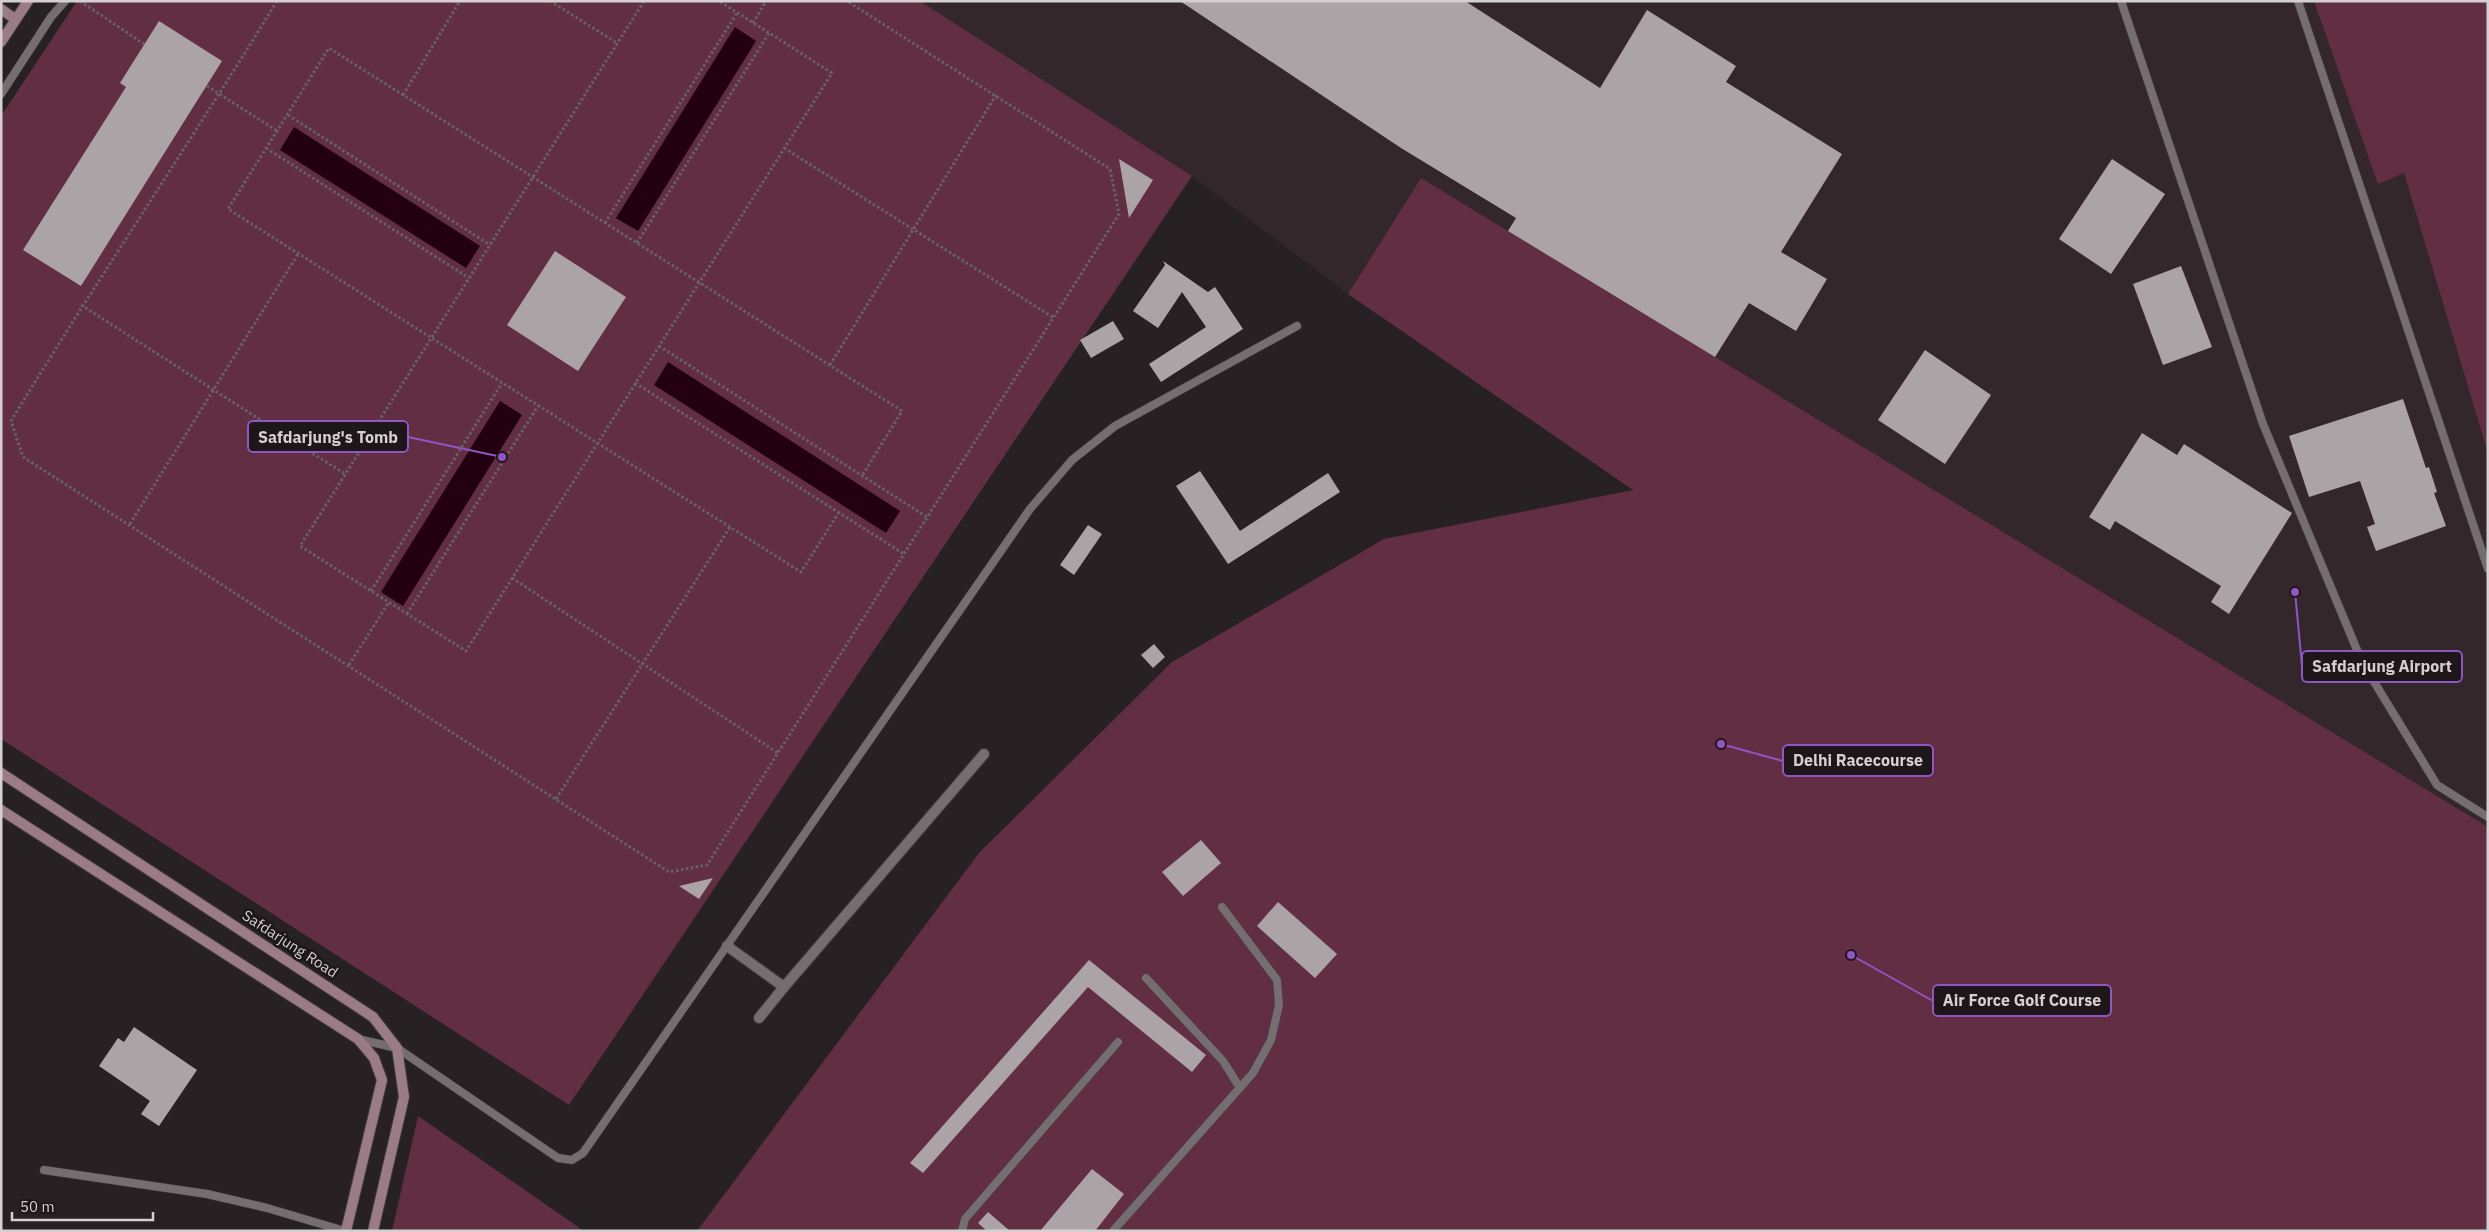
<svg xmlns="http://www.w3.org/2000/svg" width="2489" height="1232" font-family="'IBM Plex Sans',sans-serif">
<rect width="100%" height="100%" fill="#272123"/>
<path fill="#34272c" d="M920 1H2488V827L1421 178 1348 294 1192 176Z"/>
<g fill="#622e43">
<path d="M77 1H920L1192 176 569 1105 1 739V116Z"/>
<path d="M2314 1H2488V453L2404 173 2378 184Z"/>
<path d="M1421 178 2488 827V1231H697L979 853 1172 662 1384 539 1633 490 1348 294Z"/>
<path d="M418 1116 584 1231H392Z"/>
</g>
<g fill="#23000f">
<path d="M735 27 756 41 638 231 616 218Z"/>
<path d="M294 127 480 246 466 268 280 150Z"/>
<path d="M668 362 900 511 886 533 654 385Z"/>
<path d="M500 401 522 415 403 606 381 592Z"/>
</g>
<g fill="#aca3a6">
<path d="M1180 1H1465L1600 88 1647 10 1736 66 1726 82 1842 154 1781 252 1827 279 1796 331 1749 303 1715 357 1508 231 1516 218 1401 148Z"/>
<path d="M159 21 222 61 81 286 23 250 126 87 120 83Z"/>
<path d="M1119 159 1153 180 1129 218Z"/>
<path d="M2112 159 2165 194 2111 274 2059 239Z"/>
<path d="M555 251 626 297 578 371 507 325Z"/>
<path d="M1163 261 1208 292 1215 287 1243 329 1161 382 1149 364 1206 327 1182 292 1158 328 1133 311 1165 265Z"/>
<path d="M2181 266 2212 347 2163 365 2133 284Z"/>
<path d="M1113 321 1124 339 1091 358 1080 340Z"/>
<path d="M1925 350 1991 395 1945 464 1878 420Z"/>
<path d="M2403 399 2426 468 2429 467 2437 492 2434 493 2446 526 2376 551 2367 527 2375 524 2360 481 2309 497 2289 436Z"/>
<path d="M2142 433 2177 455 2184 444 2292 513 2229 614 2211 602 2221 586 2115 521 2110 530 2089 517Z"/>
<path d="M1200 471 1240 531 1328 473 1340 492 1228 564 1176 486Z"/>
<path d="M1088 525 1102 534 1074 575 1060 565Z"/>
<path d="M1154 644 1165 657 1153 668 1141 655Z"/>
<path d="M1201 840 1221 863 1183 896 1162 872Z"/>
<path d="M713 878 699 899 679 886Z"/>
<path d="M1278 902 1337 954 1315 978 1257 926Z"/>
<path d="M1089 960 1206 1055 1192 1072 1088 987 923 1173 910 1163Z"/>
<path d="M134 1027 197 1070 159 1126 141 1114 150 1101 99 1066 118 1038 124 1042Z"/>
<path d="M1092 1169 1124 1194 1095 1231H1040Z"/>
<path d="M988 1212 1010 1231H987L978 1223Z"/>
</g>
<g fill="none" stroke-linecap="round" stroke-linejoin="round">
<defs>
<g id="lane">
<path d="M2121 1 2263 424 2362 662 2437 785 2488 817"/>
<path d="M2298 1 2488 569"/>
<path d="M1 94 51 17 65 1"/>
<path d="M1146 978 1223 1061 1240 1088"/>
<path d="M358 1039 397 1048 558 1158 572 1160 583 1153 1030 509 1072 460 1115 426 1297 326"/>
<path d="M44 1170 207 1194 267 1208 345 1231"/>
<path d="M962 1231 965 1219 1118 1042"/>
<path d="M1113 1231 1253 1073 1271 1040 1279 1005 1277 980 1222 907"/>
</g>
<g id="street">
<path d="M727 946 784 987 984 754"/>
<path d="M759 1018 784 987"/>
</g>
<g id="secondary">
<path d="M1 9 15 19"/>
<path d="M1 42 28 1"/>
<path d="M1 773 373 1017 397 1048 404 1097 373 1231"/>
<path d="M1 810 358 1039 374 1058 382 1080 346 1231"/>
</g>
</defs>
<use href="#lane" stroke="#433d3f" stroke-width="9"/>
<use href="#street" stroke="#433d3f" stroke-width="12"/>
<use href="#secondary" stroke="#433d3f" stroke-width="12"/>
<g stroke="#676263" stroke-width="3" stroke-dasharray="2.5 2.5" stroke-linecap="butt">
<path d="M80 1 144 44"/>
<path d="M277 1C190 143 97 280 11 421L23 457 669 872 707 865 1119 214 1110 169 847 1"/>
<path d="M550 1 617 43"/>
<path d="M644 1 300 546 466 651 832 73 719 1"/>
<path d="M753 23 766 1"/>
<path d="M207 86 277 131"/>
<path d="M403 95 460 1"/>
<path d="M288 115 490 245"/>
<path d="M266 148 469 278"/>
<path d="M784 148 1054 318"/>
<path d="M605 223 737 13"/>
<path d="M637 243 769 33"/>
<path d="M81 305 345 474"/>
<path d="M659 346 927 517"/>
<path d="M830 365 996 95"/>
<path d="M635 383 904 554"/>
<path d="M839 512 801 572 228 209 329 48 902 411 862 476"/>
<path d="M130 524 298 254"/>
<path d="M512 578 778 753"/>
<path d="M371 591 502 383"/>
<path d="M407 614 538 406"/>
<path d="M349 665 389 602"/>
<path d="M556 799 730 527"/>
</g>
<use href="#lane" stroke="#756d70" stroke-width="8"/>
<use href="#street" stroke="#756d70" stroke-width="10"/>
<use href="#secondary" stroke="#9a7b86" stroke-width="10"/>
</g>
<g text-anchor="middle" stroke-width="5" stroke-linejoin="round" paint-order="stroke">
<g font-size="15" fill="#d4d0d1" stroke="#1e171a">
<text transform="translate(290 944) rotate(33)" y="5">Safdarjung Road</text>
</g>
</g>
<path fill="none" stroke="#9155c4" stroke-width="2" d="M502 457L408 437M2295 592L2302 666M1721 744L1783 761M1851 955L1933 1001"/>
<g fill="#9155c4" stroke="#1e171a" stroke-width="2">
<circle cx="502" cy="457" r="5"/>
<circle cx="2295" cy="592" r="5"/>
<circle cx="1721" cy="744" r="5"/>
<circle cx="1851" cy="955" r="5"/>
</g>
<g fill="#1e171a" stroke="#9155c4" stroke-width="2">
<rect x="248" y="421" width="160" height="31" rx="5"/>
<rect x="2302" y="651" width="160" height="31" rx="5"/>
<rect x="1783" y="745" width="150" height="31" rx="5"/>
<rect x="1933" y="985" width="178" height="31" rx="5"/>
</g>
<g font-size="16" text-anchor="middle" font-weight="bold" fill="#d4d0d1">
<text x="328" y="443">Safdarjung's Tomb</text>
<text x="2382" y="672">Safdarjung Airport</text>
<text x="1858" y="766">Delhi Racecourse</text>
<text x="2022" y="1006">Air Force Golf Course</text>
</g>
<rect width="2489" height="1232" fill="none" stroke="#d4d0d1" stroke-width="5"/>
<path d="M12 1212v8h141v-8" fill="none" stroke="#d4d0d1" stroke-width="2.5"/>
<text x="20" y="1212" font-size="15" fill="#d4d0d1" stroke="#1e171a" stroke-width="4" paint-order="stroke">50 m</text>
</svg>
